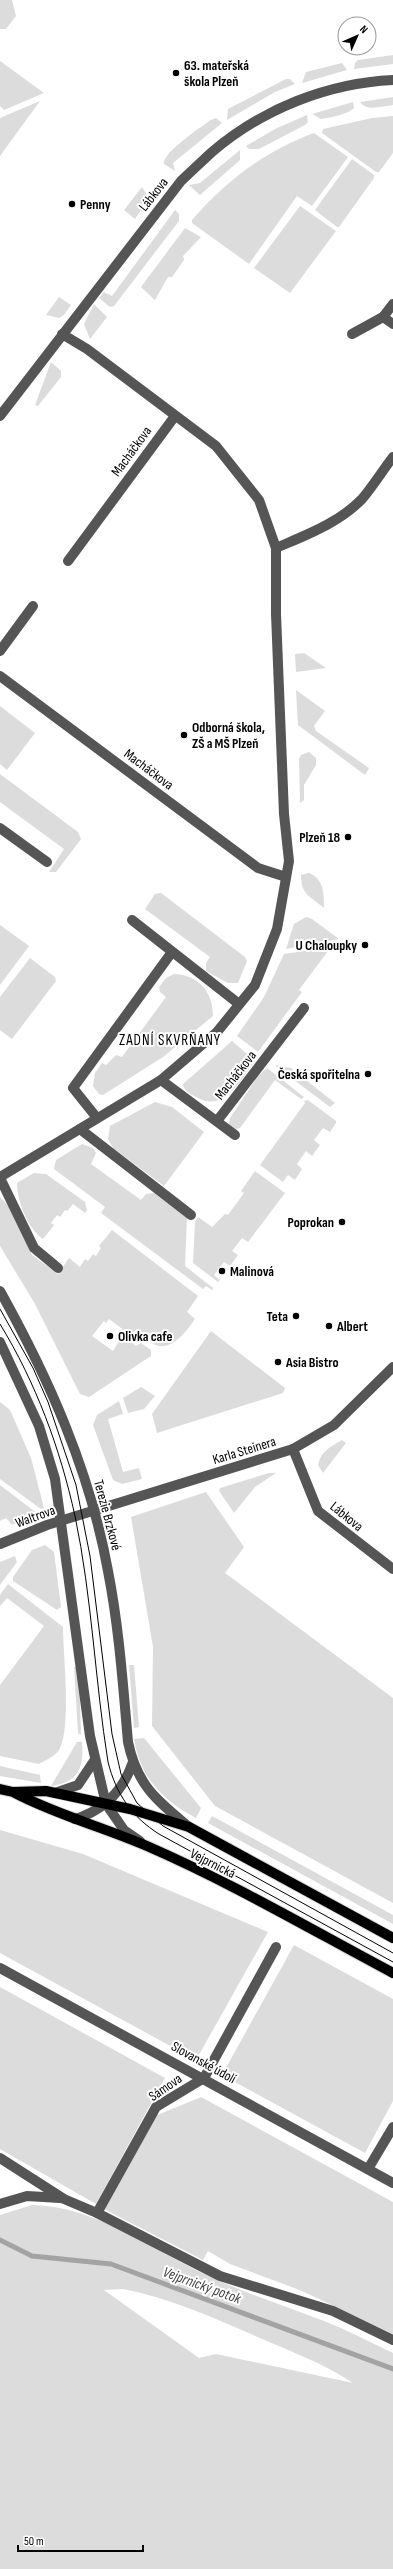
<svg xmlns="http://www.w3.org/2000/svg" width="393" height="2569" font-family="'Sofia Sans Condensed',sans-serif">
<rect width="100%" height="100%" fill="#fff"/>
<g fill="#dcdcdc" fill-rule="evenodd">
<path d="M0 0H12L16 16 6 29H0Z"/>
<path d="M393 55V64L354 69 355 63 358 60Z"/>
<path d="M0 61 44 93 4 110 0 106Z"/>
<path d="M342 63 347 70 302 83 306 72Z"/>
<path d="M286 79H290L295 84 275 92 227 120 228 109Z"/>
<path d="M393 97V105C382 106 367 112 360 102Z"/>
<path d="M40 101 0 156V118Z"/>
<path d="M353 102 354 108C346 115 332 117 321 119L312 114Z"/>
<path d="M307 115 308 122 305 125 259 149H249L246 146 277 128Z"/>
<path d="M393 116V153L379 172H376L322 133 323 129 372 118Z"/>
<path d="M216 118 222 123 173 163 175 171 164 164C161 154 202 126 211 120Z"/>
<path d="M314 133 348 157 312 206 297 196 249 264 192 223V220C226 181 265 151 314 133Z"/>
<path d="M240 150V160L200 195 189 185 200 183Z"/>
<path d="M352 159 374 175V178L339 227H337L315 210Z"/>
<path d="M142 187 149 198 135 219 124 210Z"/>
<path d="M300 206 336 231 290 293 254 268Z"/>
<path d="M175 210 179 214V221L114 306 110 307 99 298 104 292 112 296Z"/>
<path d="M185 228 201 237 183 256 184 260 172 277H168L155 300 141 287Z"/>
<path d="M59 297 71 305 64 315 59 318 46 315Z"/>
<path d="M94 304 107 317 90 339 84 324Z"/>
<path d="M51 362 61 371V377L38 406 35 405Z"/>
<path d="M304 653 326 668 296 672 295 654Z"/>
<path d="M296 690 325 711 314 726 316 731 369 768 365 775 298 725Z"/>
<path d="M0 706 35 733 7 770 0 764Z"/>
<path d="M309 752 316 758V765L304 785V800L300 803 299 759 301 755Z"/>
<path d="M0 774 78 832 81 839 56 872H49L64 849 0 802Z"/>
<path d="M309 873C324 879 324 893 324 908 310 896 301 895 301 875Z"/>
<path d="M161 893 245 957 247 961 238 983H228L206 971V963L210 957 145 909 155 894Z"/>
<path d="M306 917 312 919 339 939 286 949 294 924Z"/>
<path d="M0 925 29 946 0 985Z"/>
<path d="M331 947 299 990 302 992 258 1052 237 1036 264 997 284 954Z"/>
<path d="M30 958 55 977 56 981 12 1039 0 1030V997Z"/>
<path d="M174 974C199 975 213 992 213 1016L163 1057 103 1095 99 1094 93 1086 95 1073 102 1063 106 1065 116 1055 122 1057 166 997 160 992 159 987 166 978Z"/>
<path d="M232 1041 255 1061C240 1080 224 1114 196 1097 190 1094 184 1091 183 1084Z"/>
<path d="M274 1065 291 1068 335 1103 330 1107Z"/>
<path d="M267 1068 304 1097 301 1099 275 1080 240 1128 235 1129 229 1124 230 1118 258 1076Z"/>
<path d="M308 1100 336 1121V1123L330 1132 323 1128 314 1140 320 1145 312 1156 306 1151 297 1164 302 1169 295 1180 288 1175 283 1182 260 1165 305 1103 304 1101Z"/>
<path d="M155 1102 172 1107 204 1132 164 1186 113 1148 108 1139 110 1126Z"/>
<path d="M82 1144 93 1148 96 1153 91 1164 141 1200 146 1194 154 1193 187 1218 185 1266 213 1288 212 1290 206 1286 203 1289 101 1213 105 1207 54 1169 56 1160Z"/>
<path d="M255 1171 285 1193 248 1242 242 1238 232 1251 238 1255 230 1266 224 1262 214 1275 220 1280 218 1282 193 1263 195 1222 198 1217 212 1227 225 1214 228 1215 244 1193 241 1191Z"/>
<path d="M34 1173 46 1174 85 1202 87 1210 85 1213 73 1204 67 1211 65 1210 60 1217 57 1215 51 1223 54 1225 43 1239C28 1229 17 1201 17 1183Z"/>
<path d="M0 1197 10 1207 32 1255 58 1274 69 1258 80 1267 85 1259 88 1261 93 1254 96 1256 101 1248 99 1246 112 1230 198 1296 187 1312 195 1319C187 1330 175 1348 159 1346 152 1345 142 1334 136 1330L132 1335 135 1338 132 1343 136 1346 141 1343 151 1350V1356L89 1397 80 1394 35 1304 0 1246ZM109 1319 125 1331 113 1351 92 1336 104 1321 106 1323Z"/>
<path d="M211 1331 285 1388 283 1393 157 1433 152 1414Z"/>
<path d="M141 1387 155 1396 144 1409 128 1413 123 1398Z"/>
<path d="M119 1401 123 1414 108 1419 123 1472 139 1468 142 1479 122 1484 113 1480 93 1425 97 1415Z"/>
<path d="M0 1402 10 1410 31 1458 44 1508 41 1509 0 1479Z"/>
<path d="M342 1440 346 1443 323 1473 318 1465C321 1451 330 1447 342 1440Z"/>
<path d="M269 1473H276L255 1487 234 1513 219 1491 220 1488Z"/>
<path d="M0 1485 38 1514 40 1521 35 1524 32 1517 12 1525 6 1518 0 1521Z"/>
<path d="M206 1492 244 1547 225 1573 393 1698V1903L215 1806 152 1726 153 1647 131 1517Z"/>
<path d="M45 1545 54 1552 61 1607 57 1610 13 1581V1577L32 1550Z"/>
<path d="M15 1556 17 1562 0 1585V1562Z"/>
<path d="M8 1584 63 1627C63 1653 72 1730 59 1750 55 1756 46 1760 39 1764L0 1756V1685L44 1626 7 1598 0 1606V1595Z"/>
<path d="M129 1665H134L139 1727 134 1728Z"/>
<path d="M79 1666 81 1735 78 1733 74 1667Z"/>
<path d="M144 1738 201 1808 196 1818C162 1800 140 1777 134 1739Z"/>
<path d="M77 1742H82C84 1767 79 1782 51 1786Z"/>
<path d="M0 1766 40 1775 41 1783 0 1776Z"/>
<path d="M212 1816 393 1915V1924L208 1823Z"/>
<path d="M0 1830 83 1854 268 1932 196 2060 0 1953Z"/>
<path d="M294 1945 393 1999V2101L365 2153 222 2075Z"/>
<path d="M0 1987 165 2078 96 2204 0 2149Z"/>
<path d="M201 2097 393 2202V2334L302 2291 230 2264 208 2251 203 2260 104 2209 155 2116Z"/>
<path d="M32 2205C97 2206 153 2251 211 2277 247 2294 287 2306 324 2321 347 2330 370 2342 393 2353V2569H0V2215ZM123 2289C171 2298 216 2319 260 2338 292 2352 325 2364 353 2383L216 2354 199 2358 104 2290Z"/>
</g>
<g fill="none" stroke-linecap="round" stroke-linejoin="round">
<path stroke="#a3a3a3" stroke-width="5" d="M0 2240 32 2256 111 2264 393 2369"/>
<defs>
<g id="major">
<path d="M0 1789 13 1792 46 1791 130 1809 189 1827 393 1938"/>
<path d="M15 1793C57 1815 103 1827 147 1846 232 1883 312 1930 393 1973"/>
</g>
</defs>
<use href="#major" stroke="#dbdbdb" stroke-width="12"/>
<g stroke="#555" stroke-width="10">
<path d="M393 304 383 317 393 324"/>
<path d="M352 334 383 317"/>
<path d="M0 416 181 181C192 171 202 161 212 152 262 109 328 83 393 80"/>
<path d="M276 548C306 535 339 523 362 499 373 486 383 470 393 457"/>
<path d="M68 561 175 416"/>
<path d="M0 651 33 606"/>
<path d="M0 676 258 868 286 877"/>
<path d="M0 828 47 862"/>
<path d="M132 920 239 1004"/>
<path d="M161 1080 235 1135"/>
<path d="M97 1118 73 1088 172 952"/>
<path d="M217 1121 304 1008"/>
<path d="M80 1129 191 1215"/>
<path d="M0 1177 161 1080 217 1032 255 985 277 929 289 861 284 814 276 614V548L259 500 216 446 87 349 62 334"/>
<path d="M0 1178 34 1248 58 1268"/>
<path d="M0 1291C49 1379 90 1471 108 1571 119 1627 123 1685 128 1742 137 1785 156 1800 189 1827"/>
<path d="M0 1342 39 1426 55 1479 90 1736 106 1804 124 1830 140 1841"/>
<path d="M293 1449 318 1511 393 1569"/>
<path d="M0 1544 47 1525 293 1449 334 1425 393 1367"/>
<path d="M55 1793 78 1785 94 1761"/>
<path d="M75 1819C105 1810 123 1791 133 1762"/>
<path d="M0 1968 393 2183"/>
<path d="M0 2158 64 2199 97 2213 220 2276 333 2311 393 2340"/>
<path d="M368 2169 393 2127"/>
<path d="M0 2204 27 2196 60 2198"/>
<path d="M97 2213 156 2107 204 2078 276 1947"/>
</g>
<use href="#major" stroke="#000" stroke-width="10"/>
<g stroke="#000" stroke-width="1">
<path d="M0 1309 33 1368 48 1402 76 1485 90 1556 112 1734 121 1774 137 1803 163 1826 393 1953"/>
<path d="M0 1324C36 1383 60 1448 75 1516 92 1597 95 1681 108 1762 116 1794 132 1817 159 1834L393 1962"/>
</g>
</g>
<g fill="#000" stroke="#fff" stroke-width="1.5">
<circle cx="176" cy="73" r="4"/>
<circle cx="72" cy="204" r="4"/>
<circle cx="184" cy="735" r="4"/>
<circle cx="348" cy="837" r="4"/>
<circle cx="365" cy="945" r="4"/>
<circle cx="368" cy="1074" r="4"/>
<circle cx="342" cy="1222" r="4"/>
<circle cx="222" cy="1271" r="4"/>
<circle cx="296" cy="1316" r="4"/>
<circle cx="329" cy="1326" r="4"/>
<circle cx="110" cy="1336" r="4"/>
<circle cx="278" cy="1362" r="4"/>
</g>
<g text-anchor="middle" stroke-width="4" stroke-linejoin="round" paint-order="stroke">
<g font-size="14" font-weight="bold" fill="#000" stroke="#fff" text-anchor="start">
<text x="184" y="70">63. mateřská<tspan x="184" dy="16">škola Plzeň</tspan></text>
<text x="80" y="209">Penny</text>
<text x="192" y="732">Odborná škola,<tspan x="192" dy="16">ZŠ a MŠ Plzeň</tspan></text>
<text x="340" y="842" text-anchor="end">Plzeň 18</text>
<text x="357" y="950" text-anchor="end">U Chaloupky</text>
<text x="360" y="1079" text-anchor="end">Česká spořitelna</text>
<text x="334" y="1227" text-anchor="end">Poprokan</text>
<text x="230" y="1276">Malinová</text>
<text x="288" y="1321" text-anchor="end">Teta</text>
<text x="337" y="1331">Albert</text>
<text x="118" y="1341">Olivka cafe</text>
<text x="286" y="1367">Asia Bistro</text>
</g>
<g font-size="14" fill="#000" stroke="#fff">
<text transform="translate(153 194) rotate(-52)" y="5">Lábkova</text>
<text transform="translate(131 451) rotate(-54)" y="5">Macháčkova</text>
<text transform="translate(149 769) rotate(37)" y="5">Macháčkova</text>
<text transform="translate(235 1075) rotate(-52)" y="5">Macháčkova</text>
<text transform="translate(244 1450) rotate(-17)" y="5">Karla Steinera</text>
<text transform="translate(108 1515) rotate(75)" y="5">Terezie Brzkové</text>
<text transform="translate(35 1516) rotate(-20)" y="5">Waltrova</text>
<text transform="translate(347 1516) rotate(39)" y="5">Lábkova</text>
<text transform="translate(213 1863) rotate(27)" y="5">Vejprnická</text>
<text transform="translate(204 2062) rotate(29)" y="5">Slovanské údolí</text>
<text transform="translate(165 2087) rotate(-35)" y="5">Sámova</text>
</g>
<g font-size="15" letter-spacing="1" fill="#000" stroke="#fff">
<text x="170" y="1045">ZADNÍ SKVRŇANY</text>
</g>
<g font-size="15" font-style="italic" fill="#444" stroke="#fff">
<text transform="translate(202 2285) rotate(20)" y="5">Vejprnický potok</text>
</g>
</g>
<g transform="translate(357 36) rotate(45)"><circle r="19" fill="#ffffff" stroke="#999999"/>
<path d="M0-3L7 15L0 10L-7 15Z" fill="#000000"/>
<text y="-6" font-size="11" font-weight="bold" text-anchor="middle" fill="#000000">N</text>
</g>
<path d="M18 2545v6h125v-6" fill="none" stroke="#000000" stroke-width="2"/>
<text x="24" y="2545" font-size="12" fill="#000000" stroke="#ffffff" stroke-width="3" paint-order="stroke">50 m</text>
</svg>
